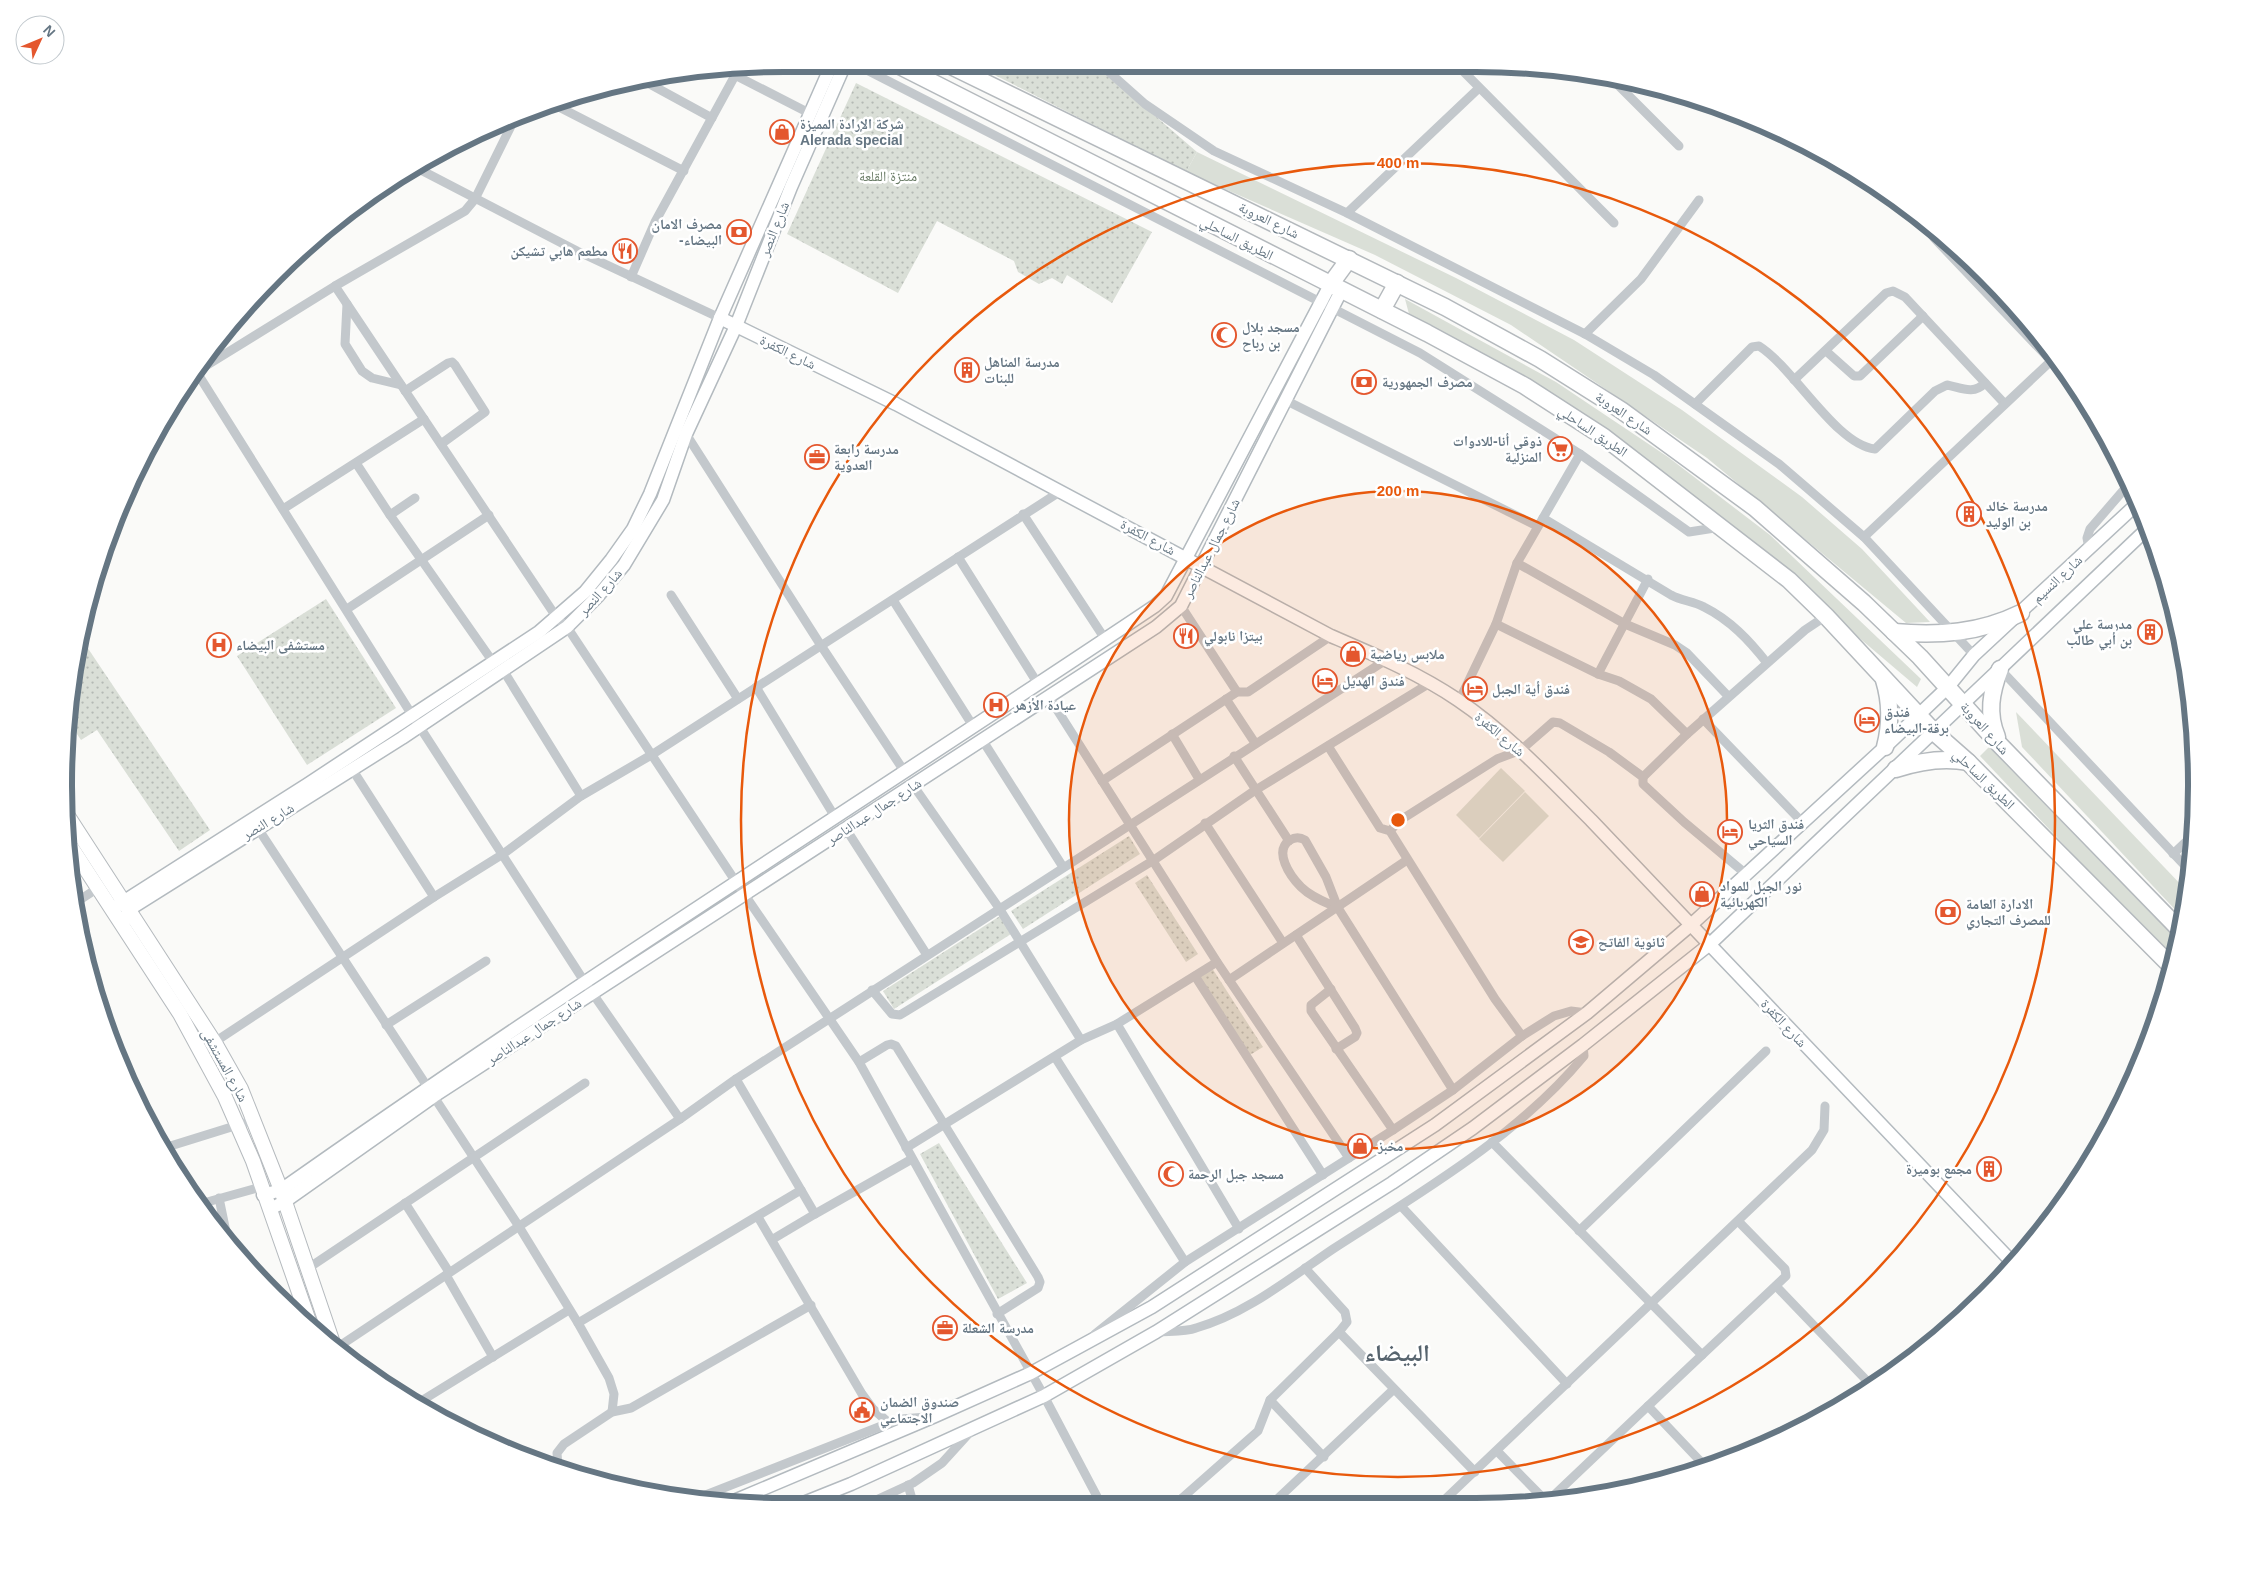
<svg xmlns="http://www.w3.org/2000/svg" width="2260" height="1570" font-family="Arial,'Noto Naskh Arabic',sans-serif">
<defs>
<pattern id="grass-dots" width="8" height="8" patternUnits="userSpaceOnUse" patternTransform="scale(1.25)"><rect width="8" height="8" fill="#dadfd7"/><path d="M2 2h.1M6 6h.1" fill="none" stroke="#b4b9b4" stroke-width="1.8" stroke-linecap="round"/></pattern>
</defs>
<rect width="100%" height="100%" fill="#fafaf8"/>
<g fill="url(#grass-dots)">
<path d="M973 64H1095L1197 152 1186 172Z"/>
<path d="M856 83 1152 232 1112 303 1067 275 1062 284 1052 278 1039 284 1018 272 1014 261 937 221 898 293 787 234Z"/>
<path d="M326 599 396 708 307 765 237 656Z"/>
<path d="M83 641 210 830 179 851 97 730 81 740 69 722 70 691Z"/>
<path d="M1129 836 1140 854 1023 929 1011 911Z"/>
<path d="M1147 875 1198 954 1186 962 1135 883Z"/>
<path d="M1000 916 1011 934 894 1009 883 991Z"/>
<path d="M1212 968 1263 1047 1250 1055 1199 976Z"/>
<path d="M939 1143 1027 1283 998 1299 920 1154Z"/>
</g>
<g fill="#dadfd7">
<path d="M1197 152 1456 278 1574 340 1682 410 1802 497 1862 549 1930 622 1906 623 1707 458 1511 325 1375 255 1186 172Z"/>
<path d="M1405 299 1556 382 1668 457 1770 535 1921 679 1917 687 1693 497 1555 395 1409 314Z"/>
<path d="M2016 712 2186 890 2183 918 2022 747Z"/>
<path d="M1989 747 2178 941 2172 959 1980 756Z"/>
<path d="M1501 768 1525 791 1479 838 1456 815Z"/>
<path d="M1525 792 1549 816 1503 862 1479 839Z"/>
</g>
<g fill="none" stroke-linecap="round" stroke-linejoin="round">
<defs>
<g id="secondary">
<path d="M720 318 896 404 1331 636C1375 655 1418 673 1458 700 1507 733 1549 778 1591 820L2012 1262"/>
<path d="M115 907 308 784 539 632 585 592 611 560 633 529 650 494 720 318 832 64"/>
<path d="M125 920 130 909 402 738 567 627 598 596 624 565 663 500 686 434 736 326 791 187 845 64"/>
<path d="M263 1195 281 1190C567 988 864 801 1155 606L1166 596 1330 285"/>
<path d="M270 1209 284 1202 434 1096 1156 627 1181 606 1341 291"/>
<path d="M734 1501 935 1416 1031 1373 1077 1348 1152 1307 1435 1125 1587 1013 1692 924 1885 747 1948 687 1974 655 2138 503"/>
<path d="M796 1506 851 1484 1044 1396 1156 1332 1392 1183 1473 1128 1583 1045 1710 944 2147 529"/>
</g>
<g id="primary">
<path d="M66 813 215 1043 241 1089 281 1190 333 1343"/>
<path d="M66 839 180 1014 225 1097 253 1161 310 1324"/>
</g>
<g id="highway">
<path d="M896 64 1427 333 1525 386 1604 437 1789 580 1826 616 1935 733 1968 762 2170 965"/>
<path d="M947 64 1445 307 1540 359 1621 410 1755 508 1864 603 1920 657 1999 744 2181 931"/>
<path d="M1330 285 1349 259"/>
<path d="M1382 310 1397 283"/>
<path d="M1894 632C1939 636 1980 633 2021 613"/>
<path d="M1884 680C1891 703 1891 724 1885 747"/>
<path d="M1997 737C1987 714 1991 692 2000 669"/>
<path d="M1896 769C1920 761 1943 757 1968 762"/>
</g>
</defs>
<use href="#secondary" stroke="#b3babf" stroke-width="15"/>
<use href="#primary" stroke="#b5babe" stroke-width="16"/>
<use href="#highway" stroke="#b4b9bd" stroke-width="19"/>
<g stroke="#c3c8cc" stroke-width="9">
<path d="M855 64 1420 353 1580 454 1689 532 1721 527"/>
<path d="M1100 64 1145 104 1214 151 1347 213 1585 334 1654 375 1779 464 1864 537 1974 655"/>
<path d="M1456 64 1614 223"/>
<path d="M727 71 811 114"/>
<path d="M1610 77 1679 146"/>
<path d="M646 82 712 118"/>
<path d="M555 105 684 171"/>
<path d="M415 167 577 251 720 318"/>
<path d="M1347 213 1479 88"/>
<path d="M1919 217 1934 238 2077 388"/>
<path d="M631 277 655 222 738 70"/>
<path d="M335 286 557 618 567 627 736 882 859 1062 1044 1396 1102 1506"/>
<path d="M347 304 345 344 362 371 372 378 401 385"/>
<path d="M1585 334 1641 279 1699 200"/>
<path d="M1826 351 1854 376H1860L1923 316"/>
<path d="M196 371 412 715 584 981 680 1119"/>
<path d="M196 372 335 286 465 211 475 199 514 120"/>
<path d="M1794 380 1886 293 1893 291 1905 297 2004 403"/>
<path d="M405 391 448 363 452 362 455 365 485 412 441 444"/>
<path d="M1285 400 1537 526"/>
<path d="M1695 404 1752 347 1759 346C1794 368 1836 445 1875 449L1935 391 1947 385C1962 388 1973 395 1985 383"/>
<path d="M686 434 820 644 904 771"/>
<path d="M356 463 390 515"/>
<path d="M415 498 390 515 493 662"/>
<path d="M283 509 424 419"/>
<path d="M1023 514 1105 639"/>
<path d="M1543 518 1671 595C1682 601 1693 601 1704 607 1730 620 1749 640 1767 663"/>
<path d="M1864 537 2051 361"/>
<path d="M2089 549 2087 538 2090 529 2128 485"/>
<path d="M958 557 1038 684"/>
<path d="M1517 563 1625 624 1675 645 1687 653 1728 696"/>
<path d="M671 595 738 699"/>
<path d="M893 600 973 726"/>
<path d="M1181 606 1237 692"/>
<path d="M347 609 489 515"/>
<path d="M1496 624 1598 674 1619 681 1651 699 1687 734 1805 630 1826 616"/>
<path d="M2000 669 2188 869"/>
<path d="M503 670 581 796"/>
<path d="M1598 674 1648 579"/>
<path d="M756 687 835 817"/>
<path d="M1049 697 1217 962 1349 1158"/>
<path d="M1226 699 1255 743"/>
<path d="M1459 701 1496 624 1517 563 1580 454"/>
<path d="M1703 719 1803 823"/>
<path d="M1172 734 1199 779"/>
<path d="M983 741 1063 867"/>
<path d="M1328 746 1380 828 1390 831 1495 999 1522 1036"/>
<path d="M1234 756 1289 841"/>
<path d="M352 769 434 897"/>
<path d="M1643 777 1687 734"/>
<path d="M1102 781 1237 692H1248L1331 636"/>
<path d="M913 785 999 908 1081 1040"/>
<path d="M1205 823 1283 943"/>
<path d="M257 827 518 1225 578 1323 609 1378 614 1394 612 1412"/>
<path d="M846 829 927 955"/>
<path d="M1390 831 1399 821 1497 759 1521 750 1553 722 1560 723 1609 752 1643 777V784L1684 822 1746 874"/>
<path d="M2173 854 2191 837"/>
<path d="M75 903 101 886"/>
<path d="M1338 908C1325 902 1311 897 1301 887 1290 876 1273 851 1290 840 1295 837 1300 837 1305 840L1326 877 1338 908 1453 1090"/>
<path d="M1296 935 1355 1028 1357 1033 1355 1037 1336 1049"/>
<path d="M1195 976 1323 1175"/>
<path d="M1229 980 1407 860"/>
<path d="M1331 989 1311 1005V1011L1393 1130"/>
<path d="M872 990 892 1014 900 1015 1154 860 1254 791 1430 683"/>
<path d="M1117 1024 1239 1229"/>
<path d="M386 1025 486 961"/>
<path d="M201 1051 434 897 503 854 581 796 653 754 1061 491"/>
<path d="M1055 1057 1185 1262"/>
<path d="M859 1062 887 1045 891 1044 896 1046 1038 1277 1040 1282 1038 1288 997 1314"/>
<path d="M736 1079 815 1214 773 1239"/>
<path d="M1492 1142 1702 1355 1648 1406 1702 1463"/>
<path d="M164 1148 254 1120"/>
<path d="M906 1148 1081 1040 1117 1024 1217 962"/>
<path d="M219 1198 227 1237"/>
<path d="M405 1203 449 1272"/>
<path d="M200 1204 261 1187"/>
<path d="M1401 1206 1567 1384"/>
<path d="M815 1214 912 1159"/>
<path d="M758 1217 862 1394 873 1409 889 1423"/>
<path d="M1579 1231 1766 1051"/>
<path d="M1305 1268 1345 1312 1347 1322 1339 1332 1475 1472"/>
<path d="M307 1269 585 1083"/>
<path d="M446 1275 493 1357"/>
<path d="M1776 1286 1870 1384"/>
<path d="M578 1323 801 1190"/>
<path d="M1158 1332C1170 1331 1185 1332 1196 1328 1246 1314 1290 1278 1333 1249 1420 1193 1518 1136 1584 1056L1583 1045"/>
<path d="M1095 1334 1185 1262 1393 1130 1453 1090 1522 1036 1554 1016 1571 1011 1587 1013"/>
<path d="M338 1347 680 1119 736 1079 1386 660"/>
<path d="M1702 1355 1786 1276 1785 1269 1738 1221"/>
<path d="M1270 1400 1324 1457"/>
<path d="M418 1403 569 1310"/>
<path d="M1498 1452 1544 1499"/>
<path d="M558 1466 557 1453 564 1444 612 1412 631 1408 811 1305"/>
<path d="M908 1485 914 1506"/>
<path d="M698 1498 889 1423 901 1419 927 1417"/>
<path d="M1550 1499 1648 1406"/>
<path d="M863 1506 913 1483 942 1463 972 1430"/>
<path d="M1173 1506 1258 1431 1270 1400 1339 1332"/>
<path d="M1270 1506 1394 1389"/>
<path d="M1438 1506 1812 1150 1824 1130 1825 1106"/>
</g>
<use href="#secondary" stroke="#fff" stroke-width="12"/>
<use href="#primary" stroke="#fff" stroke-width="14"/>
<use href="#highway" stroke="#fff" stroke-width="16"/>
</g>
<circle cx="1398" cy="820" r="329" fill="#e8590c" fill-opacity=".12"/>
<g fill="none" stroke="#e8590c" stroke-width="2.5">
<circle cx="1398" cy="820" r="329"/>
<circle cx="1398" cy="820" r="657"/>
</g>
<defs>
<symbol id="shop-ring" viewBox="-11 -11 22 22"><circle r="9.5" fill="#fff" stroke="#e4572e" stroke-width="1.5"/><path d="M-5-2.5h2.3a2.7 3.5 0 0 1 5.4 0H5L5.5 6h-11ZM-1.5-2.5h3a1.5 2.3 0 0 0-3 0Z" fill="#e4572e"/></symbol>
<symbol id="bank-ring" viewBox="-11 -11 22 22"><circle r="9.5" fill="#fff" stroke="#e4572e" stroke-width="1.5"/><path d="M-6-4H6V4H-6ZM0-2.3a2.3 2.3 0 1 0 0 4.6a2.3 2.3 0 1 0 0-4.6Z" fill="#e4572e"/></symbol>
<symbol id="restaurant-ring" viewBox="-11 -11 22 22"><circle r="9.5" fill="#fff" stroke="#e4572e" stroke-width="1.5"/><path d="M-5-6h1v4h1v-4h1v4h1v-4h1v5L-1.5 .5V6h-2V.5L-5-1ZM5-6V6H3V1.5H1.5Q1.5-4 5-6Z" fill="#e4572e"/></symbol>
<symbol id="mosque-ring" viewBox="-11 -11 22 22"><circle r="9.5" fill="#fff" stroke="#e4572e" stroke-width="1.5"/><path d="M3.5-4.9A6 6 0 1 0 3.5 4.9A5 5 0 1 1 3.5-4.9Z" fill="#e4572e"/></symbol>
<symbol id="building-ring" viewBox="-11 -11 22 22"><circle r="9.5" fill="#fff" stroke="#e4572e" stroke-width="1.5"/><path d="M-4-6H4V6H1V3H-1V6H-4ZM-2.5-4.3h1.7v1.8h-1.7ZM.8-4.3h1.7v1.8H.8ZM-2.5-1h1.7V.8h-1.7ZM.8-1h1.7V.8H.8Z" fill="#e4572e"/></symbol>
<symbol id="supermarket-ring" viewBox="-11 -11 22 22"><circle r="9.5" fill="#fff" stroke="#e4572e" stroke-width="1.5"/><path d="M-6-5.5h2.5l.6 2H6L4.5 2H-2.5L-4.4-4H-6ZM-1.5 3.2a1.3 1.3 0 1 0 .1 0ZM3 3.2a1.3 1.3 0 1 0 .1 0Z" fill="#e4572e"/></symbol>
<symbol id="office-ring" viewBox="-11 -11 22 22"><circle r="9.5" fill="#fff" stroke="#e4572e" stroke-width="1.5"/><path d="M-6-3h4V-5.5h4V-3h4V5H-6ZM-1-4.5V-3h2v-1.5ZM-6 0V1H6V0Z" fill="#e4572e"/></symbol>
<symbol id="hospital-ring" viewBox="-11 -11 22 22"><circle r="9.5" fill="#fff" stroke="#e4572e" stroke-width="1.5"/><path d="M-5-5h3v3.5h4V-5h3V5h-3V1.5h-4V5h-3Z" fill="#e4572e"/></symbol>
<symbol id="hotel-ring" viewBox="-11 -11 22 22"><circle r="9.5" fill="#fff" stroke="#e4572e" stroke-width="1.5"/><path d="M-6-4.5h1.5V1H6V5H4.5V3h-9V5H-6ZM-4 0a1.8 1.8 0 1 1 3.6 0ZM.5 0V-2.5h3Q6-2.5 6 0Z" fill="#e4572e"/></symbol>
<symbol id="school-ring" viewBox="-11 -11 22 22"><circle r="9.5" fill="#fff" stroke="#e4572e" stroke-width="1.5"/><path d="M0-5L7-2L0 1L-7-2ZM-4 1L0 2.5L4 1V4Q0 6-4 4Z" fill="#e4572e"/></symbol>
<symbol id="civic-ring" viewBox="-11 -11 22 22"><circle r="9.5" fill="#fff" stroke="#e4572e" stroke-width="1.5"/><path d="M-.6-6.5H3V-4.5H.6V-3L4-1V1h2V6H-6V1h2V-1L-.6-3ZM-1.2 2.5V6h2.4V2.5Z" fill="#e4572e"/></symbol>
</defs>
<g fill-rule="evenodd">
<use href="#shop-ring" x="768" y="118" width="28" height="28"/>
<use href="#bank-ring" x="725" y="218" width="28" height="28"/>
<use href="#restaurant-ring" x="611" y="237" width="28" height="28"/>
<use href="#mosque-ring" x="1210" y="321" width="28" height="28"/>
<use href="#building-ring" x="953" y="356" width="28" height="28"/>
<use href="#bank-ring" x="1350" y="368" width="28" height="28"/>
<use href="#supermarket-ring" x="1546" y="435" width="28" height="28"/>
<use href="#office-ring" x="803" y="443" width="28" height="28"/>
<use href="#building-ring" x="1955" y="500" width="28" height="28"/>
<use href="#building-ring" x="2136" y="618" width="28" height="28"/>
<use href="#restaurant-ring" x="1172" y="622" width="28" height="28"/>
<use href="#hospital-ring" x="205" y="631" width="28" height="28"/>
<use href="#shop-ring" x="1339" y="640" width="28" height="28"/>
<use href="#hotel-ring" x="1311" y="667" width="28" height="28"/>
<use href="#hotel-ring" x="1461" y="675" width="28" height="28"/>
<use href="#hospital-ring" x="982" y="691" width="28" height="28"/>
<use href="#hotel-ring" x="1853" y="706" width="28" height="28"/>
<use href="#hotel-ring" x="1716" y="818" width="28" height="28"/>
<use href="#shop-ring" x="1688" y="880" width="28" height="28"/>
<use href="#bank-ring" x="1934" y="898" width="28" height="28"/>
<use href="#school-ring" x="1567" y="928" width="28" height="28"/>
<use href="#shop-ring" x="1346" y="1132" width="28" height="28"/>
<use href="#building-ring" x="1975" y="1155" width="28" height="28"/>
<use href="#mosque-ring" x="1157" y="1160" width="28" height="28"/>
<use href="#office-ring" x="931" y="1314" width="28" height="28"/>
<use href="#civic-ring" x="848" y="1396" width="28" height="28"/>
</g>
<g text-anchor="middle" stroke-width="5" stroke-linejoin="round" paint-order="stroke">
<g font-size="14" font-weight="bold" fill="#657683" stroke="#fff" text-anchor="start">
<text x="800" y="129">شركة الإرادة المميزة<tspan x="800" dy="16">Alerada special</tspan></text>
<text x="722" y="229" text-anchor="end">مصرف الامان<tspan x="722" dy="16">-البيضاء</tspan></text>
<text x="608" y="256" text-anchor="end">مطعم هابي تشيكن</text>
<text x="1242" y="332">مسجد بلال<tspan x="1242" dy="16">بن رباح</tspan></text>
<text x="984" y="367">مدرسة المناهل<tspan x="984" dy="16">للبنات</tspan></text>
<text x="1382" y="387">مصرف الجمهورية</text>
<text x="1542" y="446" text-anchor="end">ذوقي أنا-للادوات<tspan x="1542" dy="16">المنزلية</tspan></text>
<text x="834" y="454">مدرسة رابعة<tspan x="834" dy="16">العدوية</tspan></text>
<text x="1986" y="511">مدرسة خالد<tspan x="1986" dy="16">بن الوليد</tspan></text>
<text x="2132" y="629" text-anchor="end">مدرسة علي<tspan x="2132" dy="16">بن أبي طالب</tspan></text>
<text x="1204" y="641">بيتزا نابولي</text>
<text x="236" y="650">مستشفى البيضاء</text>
<text x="1370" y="659">ملابس رياضية</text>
<text x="1342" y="686">فندق الهديل</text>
<text x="1492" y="694">فندق أية الجبل</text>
<text x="1014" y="710">عيادة الأزهر</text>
<text x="1884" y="717">فندق<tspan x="1884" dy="16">برقة-البيضاء</tspan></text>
<text x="1748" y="829">فندق الثريا<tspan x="1748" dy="16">السياحي</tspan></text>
<text x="1720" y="891">نور الجبل للمواد<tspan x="1720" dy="16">الكهربائية</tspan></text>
<text x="1966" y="909">الادارة العامة<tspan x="1966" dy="16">للمصرف التجاري</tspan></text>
<text x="1598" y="947">ثانوية الفاتح</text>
<text x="1378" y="1151">مخبز</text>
<text x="1972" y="1174" text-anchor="end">مجمع بوميرة</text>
<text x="1188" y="1179">مسجد جبل الرحمة</text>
<text x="962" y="1333">مدرسة الشعلة</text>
<text x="880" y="1407">صندوق الضمان<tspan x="880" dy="16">الاجتماعي</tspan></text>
</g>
<g font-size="14" fill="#687a64" stroke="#fff">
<text x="888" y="181">منتزة القلعة</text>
</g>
<g font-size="14" fill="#657683" stroke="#fff">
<text transform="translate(1269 220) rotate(26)" y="5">شارع العروبة</text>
<text transform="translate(774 229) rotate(-68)" y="5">شارع النصر</text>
<text transform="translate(1237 238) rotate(27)" y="5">الطريق الساحلي</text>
<text transform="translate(788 352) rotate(26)" y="5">شارع الكفرة</text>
<text transform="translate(1624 413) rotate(34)" y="5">شارع العروبة</text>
<text transform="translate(1593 431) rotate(34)" y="5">الطريق الساحلي</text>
<text transform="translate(1148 537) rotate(28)" y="5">شارع الكفرة</text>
<text transform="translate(1211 548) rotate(-63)" y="5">شارع جمال عبدالناصر</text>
<text transform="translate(2057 579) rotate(-43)" y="5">شارع النسيم</text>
<text transform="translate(600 592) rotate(-48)" y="5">شارع النصر</text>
<text transform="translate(1985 728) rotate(48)" y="5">شارع العروبة</text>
<text transform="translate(1500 734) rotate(40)" y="5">شارع الكفرة</text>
<text transform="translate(1984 779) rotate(44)" y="5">الطريق الساحلي</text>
<text transform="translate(874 811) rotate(-33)" y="5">شارع جمال عبدالناصر</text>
<text transform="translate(268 821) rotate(-31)" y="5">شارع النصر</text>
<text transform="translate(1784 1023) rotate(47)" y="5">شارع الكفرة</text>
<text transform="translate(534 1031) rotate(-33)" y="5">شارع جمال عبدالناصر</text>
<text transform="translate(225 1065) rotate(61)" y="5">شارع المستشفى</text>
</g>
<g font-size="24" font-weight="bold" fill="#57646e" stroke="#fff">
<text x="1397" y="1361">البيضاء</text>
</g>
</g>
<path d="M0 0H2260V1570H0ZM784 72H1476A712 712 0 0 1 2188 784V786A712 712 0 0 1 1476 1498H784A712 712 0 0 1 72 786V784A712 712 0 0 1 784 72Z" fill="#fff" fill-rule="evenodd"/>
<path fill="none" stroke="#657683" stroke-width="6" d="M784 72H1476A712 712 0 0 1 2188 784V786A712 712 0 0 1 1476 1498H784A712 712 0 0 1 72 786V784A712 712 0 0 1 784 72Z"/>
<circle cx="1398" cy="820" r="8" fill="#e8590c" stroke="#fff" stroke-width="2.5"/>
<g font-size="15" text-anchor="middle" font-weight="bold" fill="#e8590c" stroke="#fff" stroke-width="5" stroke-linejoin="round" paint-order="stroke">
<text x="1398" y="168">400 m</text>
<text x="1398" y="496">200 m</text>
</g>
<g transform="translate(40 40) rotate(46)"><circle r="24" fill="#ffffff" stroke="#c1c8cd"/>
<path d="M0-4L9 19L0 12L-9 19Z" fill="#e4572e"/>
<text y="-8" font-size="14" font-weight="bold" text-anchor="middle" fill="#657683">N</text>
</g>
</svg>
